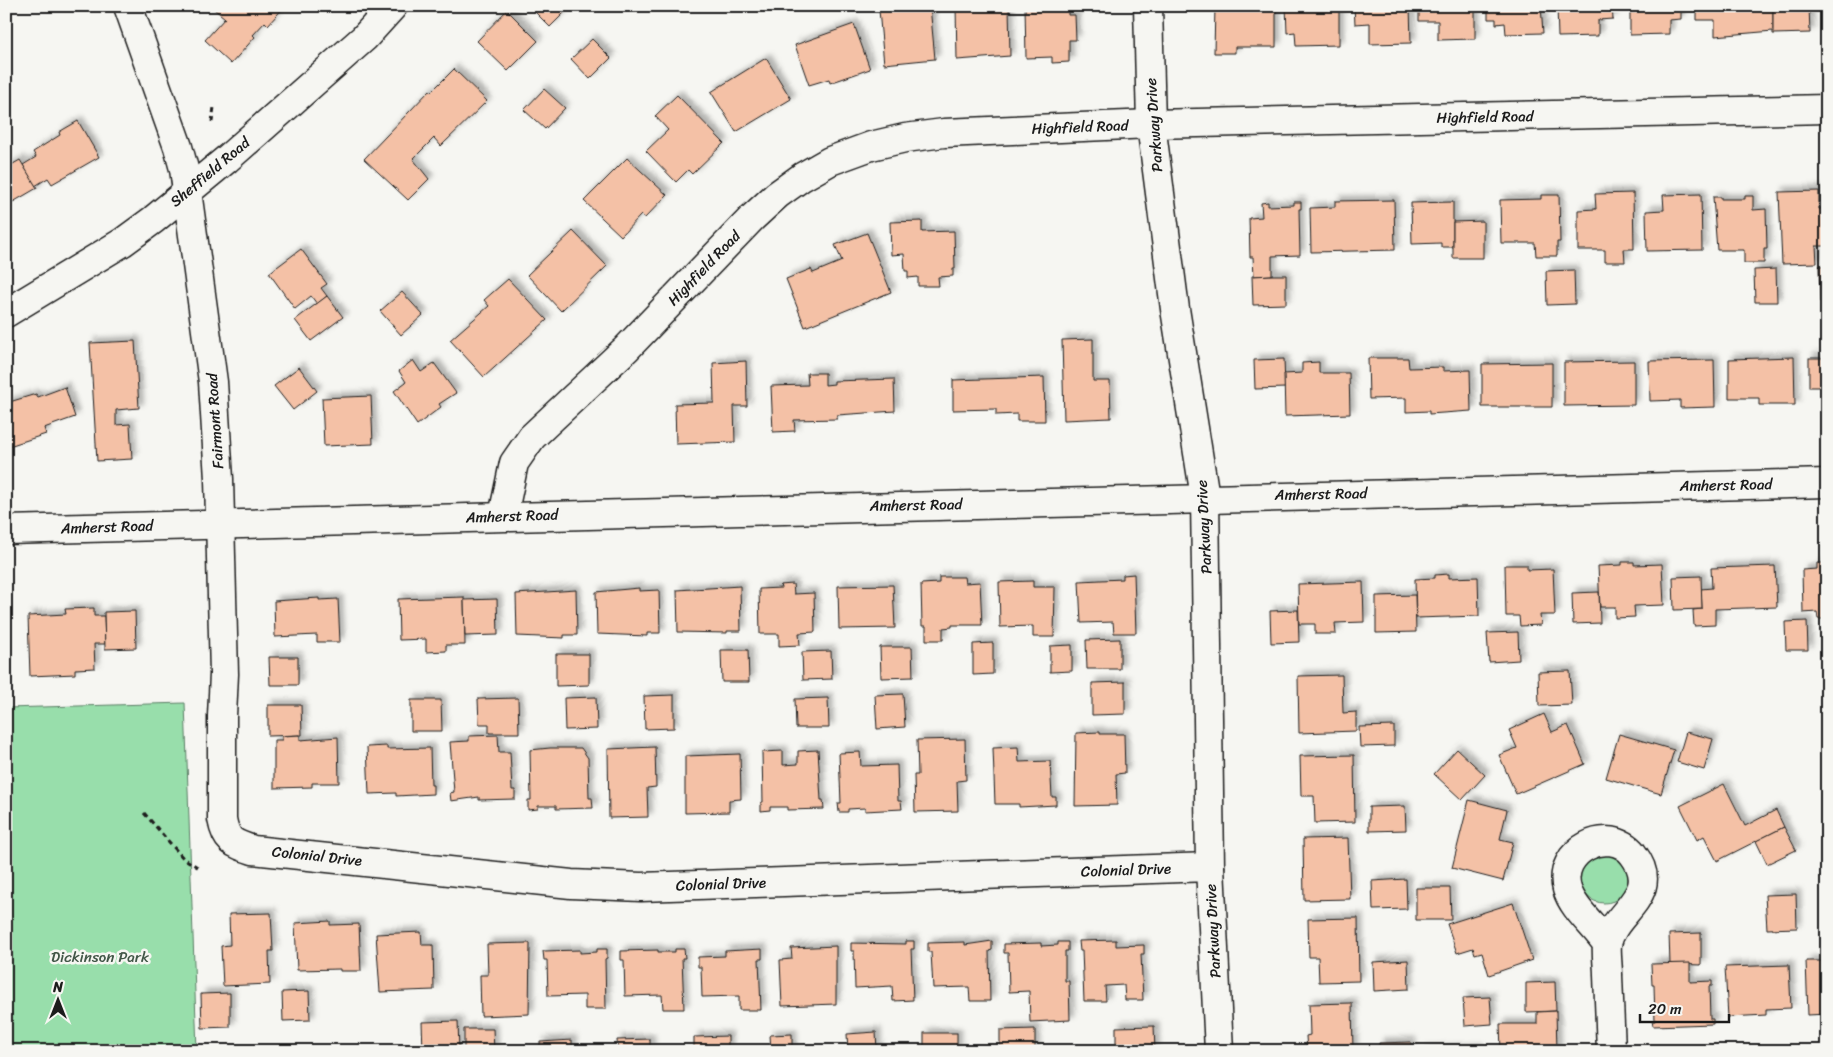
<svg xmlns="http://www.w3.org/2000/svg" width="1833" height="1057" font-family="Sriracha,sans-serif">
<defs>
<filter id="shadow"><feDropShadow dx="4.5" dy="-4.5" stdDeviation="2.5" flood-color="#0004"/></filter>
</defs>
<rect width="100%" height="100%" fill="#f6f6f2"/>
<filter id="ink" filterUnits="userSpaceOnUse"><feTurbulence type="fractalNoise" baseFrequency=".02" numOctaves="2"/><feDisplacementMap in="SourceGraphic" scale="10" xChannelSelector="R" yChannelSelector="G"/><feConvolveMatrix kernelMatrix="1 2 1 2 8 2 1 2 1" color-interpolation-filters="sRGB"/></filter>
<g filter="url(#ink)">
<g fill="#98deab" stroke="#5a7d64">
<path d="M185 703 197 1051H6V708Z"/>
<circle cx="1604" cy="879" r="24"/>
</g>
<g fill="#f4c1a6" stroke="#1c1c1c" filter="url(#shadow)">
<path d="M217 6H285L268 25 265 22 253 35 255 37 231 64 205 40 225 18 214 9Z"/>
<path d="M529 6H571L550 27Z"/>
<path d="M930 6 935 59 884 64 879 10Z"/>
<path d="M956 6H1009L1010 56 957 60Z"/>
<path d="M1025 6H1068V15H1075L1076 40H1069V62L1052 63V57L1026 58Z"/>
<path d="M1215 6H1276V47H1235V53H1214Z"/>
<path d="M1286 6H1339V45L1296 46 1295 32 1287 33Z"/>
<path d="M1354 6H1410L1411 43 1370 44V23L1355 24Z"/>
<path d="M1419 6H1475V39L1438 40V21H1419Z"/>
<path d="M1488 6H1541L1543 33 1506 34 1505 23 1496 24V19H1488Z"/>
<path d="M1557 6H1612L1613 19 1598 20V36L1558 37Z"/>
<path d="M1630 6H1681V19L1669 20V34L1630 35Z"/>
<path d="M1697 6 1773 8V31L1715 36V20H1697Z"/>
<path d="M1773 6H1809L1810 33 1773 34Z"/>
<path d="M507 10 538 41 508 71 477 41Z"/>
<path d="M854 24 870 69 830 83 829 79 809 85 795 45Z"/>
<path d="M592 39 611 58 590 79 571 59Z"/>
<path d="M766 58 791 99 736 132 711 92Z"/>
<path d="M454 69 487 101 441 146 434 138 413 159 429 179 408 200 364 159 430 90 431 92Z"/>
<path d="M544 89 565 108 545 129 524 110Z"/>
<path d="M677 95 724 143 692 174 688 170 676 182 646 151 668 130 655 116Z"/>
<path d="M78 121 99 157 52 184 48 178 35 186 23 165 36 157 33 152 60 135 59 132Z"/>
<path d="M627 158 667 195 645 218 641 215 621 236 584 201Z"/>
<path d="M20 160 37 188 13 202 6 191V168Z"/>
<path d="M1819 191V209H1827V246H1816L1817 263 1782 264 1779 192Z"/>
<path d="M1633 193 1634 249H1624L1625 262H1605V250H1578V210L1596 209 1595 194Z"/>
<path d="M1701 194 1702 250 1647 251 1646 211 1664 210 1663 195Z"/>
<path d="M1541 195H1559L1560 242H1557V256H1536L1535 243H1501L1500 200 1541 199Z"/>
<path d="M1745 196H1753V210L1766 209 1767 249H1764V263H1744V250H1717L1713 197H1721V199H1745Z"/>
<path d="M1394 200 1395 250 1311 252 1310 208 1335 207V201Z"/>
<path d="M1268 202V206L1294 205V202H1301V209H1299L1300 255 1272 256V275L1254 276 1253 257H1250L1249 218 1262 217 1261 203Z"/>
<path d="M1453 202V247H1441V243L1412 244 1411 203Z"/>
<path d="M922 221V232L954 231 955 269H953V276L938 277 939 286H918V277L908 278V271H905L904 254 891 255 890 222Z"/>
<path d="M1483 221V258H1453V222Z"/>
<path d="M573 231 607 266 561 311 527 275Z"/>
<path d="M867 233 891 292 805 327 786 279 811 269 813 273 842 261 835 245Z"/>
<path d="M301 249 327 284 321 288 327 296 317 304 311 296 295 309 269 273Z"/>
<path d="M1819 266H1827V302H1820Z"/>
<path d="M1776 269 1777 302H1755L1754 270Z"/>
<path d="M1574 270 1575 304 1547 305 1546 271Z"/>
<path d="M1272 275H1286V304L1253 305 1252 276Z"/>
<path d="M508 279 547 320 484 377 450 340 489 306 484 300Z"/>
<path d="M402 292 423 315 401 335 380 311Z"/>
<path d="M327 296 343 317 311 341 295 320Z"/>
<path d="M1093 339V381H1110L1111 418 1064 420 1062 340Z"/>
<path d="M135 341 139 408 116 410V425L130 424 132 459 97 461 90 343Z"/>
<path d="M1794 357 1795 405H1759V398H1729V359Z"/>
<path d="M1368 358H1408L1409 368 1443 367V371L1470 370 1471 411 1429 414V411L1406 412V398L1369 399Z"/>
<rect x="1809" y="358" width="18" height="29"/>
<path d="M1284 359 1285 388 1255 389 1254 360Z"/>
<path d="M413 360 421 372 434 363 456 393 439 404 441 407 417 425 394 391 406 382 399 371Z"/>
<path d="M1714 360 1715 407 1680 408V400L1650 401 1649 361Z"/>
<path d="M746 361 747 406H734L735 442 676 444 675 404 714 403 713 363Z"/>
<path d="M1634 361V405L1564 406V362Z"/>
<path d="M1319 362V373H1349L1350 414 1285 416 1284 374 1302 373V363Z"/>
<path d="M1552 363V407H1482V364Z"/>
<path d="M299 367 317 391 293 410 274 386Z"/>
<path d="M807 373H825V385L834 384V381L894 379 895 411 837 415V419L794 420 795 431 773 432 771 386 808 385Z"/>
<path d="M1044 377 1045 421H1017V414L996 415V409L953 410V380Z"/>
<path d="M65 387 75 417 44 428 46 434 9 446 6 441V403L36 394 38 397Z"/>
<path d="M371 396 373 444 324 446 322 398Z"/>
<path d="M1622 562H1634V565L1662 564 1664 605 1634 606 1635 617 1615 618V607H1600L1598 566 1622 565Z"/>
<path d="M1817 563H1827V619H1818L1817 612 1803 613 1802 570 1817 569Z"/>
<path d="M1505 565H1527V570L1553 569 1555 615H1540L1541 625 1520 626 1519 616H1506Z"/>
<path d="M1775 566 1777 607 1715 609V625L1694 626 1693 610 1702 609 1701 589 1712 588 1711 568Z"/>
<path d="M1134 574 1136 633H1114L1113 622 1081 623 1079 581 1123 579V575Z"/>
<path d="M1449 574V578L1478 577 1479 616 1416 618 1415 579 1435 578V575Z"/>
<path d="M1701 576 1702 609 1674 610 1673 577Z"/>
<path d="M939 577H964L965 583 980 582 982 625H952V627L943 628V640H926V626H922L921 584 939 583Z"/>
<path d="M1033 581V587H1055L1054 637H1033V626L1000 627 999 582Z"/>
<path d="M1363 582 1364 622 1335 623 1336 634H1315V624H1299L1298 584Z"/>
<path d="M793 584 794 594 814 593 815 632 799 633 800 645 779 646V634H760L759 589 781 588 780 585Z"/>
<path d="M893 585 895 628 839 629 838 586Z"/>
<path d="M740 586 741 631H727V633L678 632 677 590Z"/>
<path d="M639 588V591L659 590 660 633H647V636L597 634 596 592Z"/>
<path d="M576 590 577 635H564V638L517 636 516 594Z"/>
<path d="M1599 592 1600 623 1573 624 1572 593Z"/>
<path d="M1415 595 1416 632 1376 633V596Z"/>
<path d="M464 597 465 645H446V651L426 652V639L399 640 398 599Z"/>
<path d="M319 598V600L338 599 340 642H317V635L275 637 274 601Z"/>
<path d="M497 599 498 635 465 636 464 600Z"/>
<path d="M94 608V616H104L105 644H94L95 668 75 669V674L30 676 28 616 66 614 65 609Z"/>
<path d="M1298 610 1299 642 1271 643 1270 611Z"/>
<path d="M135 611 136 648 105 649 104 612Z"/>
<path d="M1807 621 1808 650H1786L1785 622Z"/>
<path d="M1518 632 1519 660 1489 662 1487 633Z"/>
<path d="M1120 639V669H1087L1086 640Z"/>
<path d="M993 643V674L973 675V644Z"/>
<path d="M1072 645V671L1050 672V646Z"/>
<path d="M880 647H912L913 677 881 678Z"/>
<path d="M721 650H748L749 682H722Z"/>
<path d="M831 651 832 679 803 680 802 652Z"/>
<path d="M556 654H589V685L556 686Z"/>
<path d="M269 657H298V685H270Z"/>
<path d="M1570 671 1572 705 1539 706 1538 672Z"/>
<path d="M1342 675 1343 713 1356 712V731L1299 733 1298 676Z"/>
<path d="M1125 682V714L1092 715V683Z"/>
<path d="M903 694 905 727 877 729 875 695Z"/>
<path d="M674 695V728L645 729 644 696Z"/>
<path d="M596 697 597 729 565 730 564 698Z"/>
<path d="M518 698 519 733H489V724H479L478 699Z"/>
<path d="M828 698 829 728H796L795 699Z"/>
<path d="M411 700H441L442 731H411Z"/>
<path d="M268 705H301L302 735 268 736Z"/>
<path d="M1544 714 1552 732 1568 725 1585 764 1516 794 1499 755 1517 748 1509 730Z"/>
<path d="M1394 726V746L1360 747 1359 727Z"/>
<path d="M1100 732V734H1124L1125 773 1116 774 1117 805 1075 806 1076 733Z"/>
<path d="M1686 732 1713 739 1704 770 1677 762Z"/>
<path d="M1619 734 1674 750 1661 794 1606 778Z"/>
<path d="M300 735V740L338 737 339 783H312V787L274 788V740H282V736Z"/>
<path d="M498 735 499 752H510L512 790H515V799L479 800V797L451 801 450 793 454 792 450 742 469 741V736Z"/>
<path d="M965 739 966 780 957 781 958 811 915 812 914 775H918L917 740Z"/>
<path d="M387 746V749L430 748 431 785H433V794L396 796V793L369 794 367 747Z"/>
<path d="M655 747 656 787 647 788 648 817 609 818 608 749Z"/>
<path d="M1018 747 1019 762 1050 761 1052 797H1056V805L1019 807V804H995L993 748Z"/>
<path d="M550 748H581L588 758 589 798H592L593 808 556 809V806H538V809L528 810V800H531L530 750Z"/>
<path d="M1457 749 1485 775 1462 800 1434 774Z"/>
<path d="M818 750 821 800H823L824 809 787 810V807H770V810L761 811V802H763L762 752 783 751V765L798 764V751Z"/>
<path d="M860 752 861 766 897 765 898 801H901L902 809 865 811V808L848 809V812H839L838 803H841L839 753Z"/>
<path d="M740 754 741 799 729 800V812L685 813V756Z"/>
<path d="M1354 755 1355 822 1315 823 1314 796H1301L1300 756Z"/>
<path d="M1724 784 1745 826 1776 810 1784 827 1717 861 1704 836 1697 840 1680 806Z"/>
<path d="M1469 800 1507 810 1500 839 1513 842 1503 881 1452 868Z"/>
<path d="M1405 806 1406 830 1369 831V807Z"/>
<path d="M1784 827 1796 850 1767 864 1756 841Z"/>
<path d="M1348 838 1350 899 1304 900 1303 839Z"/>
<path d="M1406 879 1407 909 1373 910 1372 881Z"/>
<path d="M1416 888H1450L1451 920H1416Z"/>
<path d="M1796 894 1797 928 1767 929 1765 895Z"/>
<path d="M1513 903 1532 960 1489 975 1482 952 1475 954 1473 948 1457 953 1447 924Z"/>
<path d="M271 913 273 951H269L270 984 223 986 221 946 230 945 229 914Z"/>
<path d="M1358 918 1359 981 1319 982 1318 957H1309L1308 919Z"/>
<path d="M330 921V925L359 924 361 971H340V969L297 970 295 923Z"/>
<path d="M421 932 422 945H433L434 990 380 992 376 934Z"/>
<path d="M1701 933V965L1670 964 1669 934Z"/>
<path d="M1116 940V946L1144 945V954H1141L1143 1000H1125L1124 985 1105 986 1106 1001H1084L1082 951H1080L1079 941Z"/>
<path d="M906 941H914V949H911L913 1000 893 1001 892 986 855 988 854 951H851V943L906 944Z"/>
<path d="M992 941V950L989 951 990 1001H970L969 987 933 988 931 952H928V943L965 942V945Z"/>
<path d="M1058 942H1068V951H1065V981H1069L1070 1020 1030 1022 1029 991 1009 992 1008 953H1004V944L1041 943V946L1058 945Z"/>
<path d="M530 943 529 1014 481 1016 480 975H488L487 944Z"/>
<path d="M836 946V1004L782 1006 780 960 792 959 791 948Z"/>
<path d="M597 949H607V958L605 959 606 1009H585V995L548 996 547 960H544L543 951 580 950V953L597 952Z"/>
<path d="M675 949H684L685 958H682L684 1009H663L662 995 625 996 624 960H621V951L658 950V952H675Z"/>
<path d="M762 949V959H759L761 1010H739V996L702 997 701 967H698V957L725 956V951Z"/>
<path d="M1408 960 1409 989 1374 991 1373 962Z"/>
<path d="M1806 961H1827V1014L1808 1015Z"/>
<path d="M1690 963V982L1712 981V986H1709L1710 1019H1713V1024L1653 1026 1652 1021H1655L1654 985H1652L1651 964Z"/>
<path d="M1789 965 1791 1008 1766 1009V1015L1728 1017 1725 967Z"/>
<path d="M1555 982 1556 1011 1526 1012V983Z"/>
<path d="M309 991 310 1020 283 1021 282 992Z"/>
<path d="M230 993V1027L202 1028 201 994Z"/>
<path d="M1490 997 1492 1024 1465 1026 1463 998Z"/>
<path d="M1352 1003 1353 1051H1307L1306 1036 1310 1035 1309 1004Z"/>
<path d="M1556 1011 1557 1051H1501L1500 1024H1537V1012Z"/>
<path d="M458 1021 459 1051H423L422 1022Z"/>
<path d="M1154 1026 1155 1051H1116V1027Z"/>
<path d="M464 1029H493L494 1051H464Z"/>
<path d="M1035 1029V1051H1000V1030Z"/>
<path d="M876 1032 877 1051H848L847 1034Z"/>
<rect x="924" y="1033" width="33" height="18"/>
<path d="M792 1034V1051H771L770 1035Z"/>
<path d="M728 1036V1051H694V1037Z"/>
<path d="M650 1039V1051H618L617 1040Z"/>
<path d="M572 1040V1051H540V1042Z"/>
<path d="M1411 1042V1051H1379V1043Z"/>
<path d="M1479 1048V1051H1422V1050Z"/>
</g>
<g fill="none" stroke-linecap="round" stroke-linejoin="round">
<defs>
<g id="minor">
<path d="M128 6 178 147 184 169 213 382 219 479 224 674 222 716V819C226 841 232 843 253 850L571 884 641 887 1210 867"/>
<path d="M1148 6 1151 124 1175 309 1205 497 1210 867 1219 1051"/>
<path d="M6 313 123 242 153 220 227 159 364 38 393 6"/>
<path d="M503 516 514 463 532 437 626 349 752 218 777 195 802 177 830 161 871 146 905 138 944 133 1151 124 1827 109"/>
<path d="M6 530 1827 483"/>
<path d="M1607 944C1595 926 1573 909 1567 889 1556 851 1609 824 1633 854 1664 895 1613 911 1607 944 1606 954 1608 965 1608 975 1609 1000 1610 1025 1611 1051"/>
</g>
</defs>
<use href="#minor" stroke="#1c1c1c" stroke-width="31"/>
<g stroke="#1c1c1c" stroke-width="3" stroke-dasharray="5 4" stroke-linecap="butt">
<path d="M212 122 214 107"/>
<path d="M144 813 183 858 199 868"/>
</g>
<use href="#minor" stroke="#f6f6f2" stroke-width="28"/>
</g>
</g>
<g text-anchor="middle" stroke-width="5" stroke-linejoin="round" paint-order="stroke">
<g font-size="15" fill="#1c1c1c" stroke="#f6f6f2">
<text transform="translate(1485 117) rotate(-1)" y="5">Highfield Road</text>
<text transform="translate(1154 125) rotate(-94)" y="5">Parkway Drive</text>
<text transform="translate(1080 127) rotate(-2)" y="5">Highfield Road</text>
<text transform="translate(210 172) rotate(-40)" y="5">Sheffield Road</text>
<text transform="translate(704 268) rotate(-46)" y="5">Highfield Road</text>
<text transform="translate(215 421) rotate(-94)" y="5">Fairmont Road</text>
<text transform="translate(1726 485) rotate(-1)" y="5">Amherst Road</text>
<text transform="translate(1321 494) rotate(-1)" y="5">Amherst Road</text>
<text transform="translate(916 505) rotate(-1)" y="5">Amherst Road</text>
<text transform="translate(512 516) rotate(-2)" y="5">Amherst Road</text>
<text transform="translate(107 527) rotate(-2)" y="5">Amherst Road</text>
<text transform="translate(1204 527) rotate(-93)" y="5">Parkway Drive</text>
<text transform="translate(317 856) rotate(6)" y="5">Colonial Drive</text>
<text transform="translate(1126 870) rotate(-2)" y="5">Colonial Drive</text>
<text transform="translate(721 884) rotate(-2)" y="5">Colonial Drive</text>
<text transform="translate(1213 931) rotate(-93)" y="5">Parkway Drive</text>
</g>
<g font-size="15" fill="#415647" stroke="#f6f6f2">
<text x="100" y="962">Dickinson Park</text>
</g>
</g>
<rect width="1833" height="1057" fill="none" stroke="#f6f6f2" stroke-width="25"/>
<rect x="12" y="12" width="1808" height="1032" fill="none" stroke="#1c1c1c" stroke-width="2" filter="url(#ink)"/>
<g transform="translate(58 1000)" stroke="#f6f6f2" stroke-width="4" paint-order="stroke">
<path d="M0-4L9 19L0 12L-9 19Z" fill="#1c1c1c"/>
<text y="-8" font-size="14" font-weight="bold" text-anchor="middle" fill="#1c1c1c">N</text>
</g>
<path d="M1640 1014v8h89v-8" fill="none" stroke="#1c1c1c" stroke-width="2.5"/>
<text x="1648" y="1014" font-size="15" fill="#1c1c1c" stroke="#f6f6f2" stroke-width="4" paint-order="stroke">20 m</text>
</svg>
